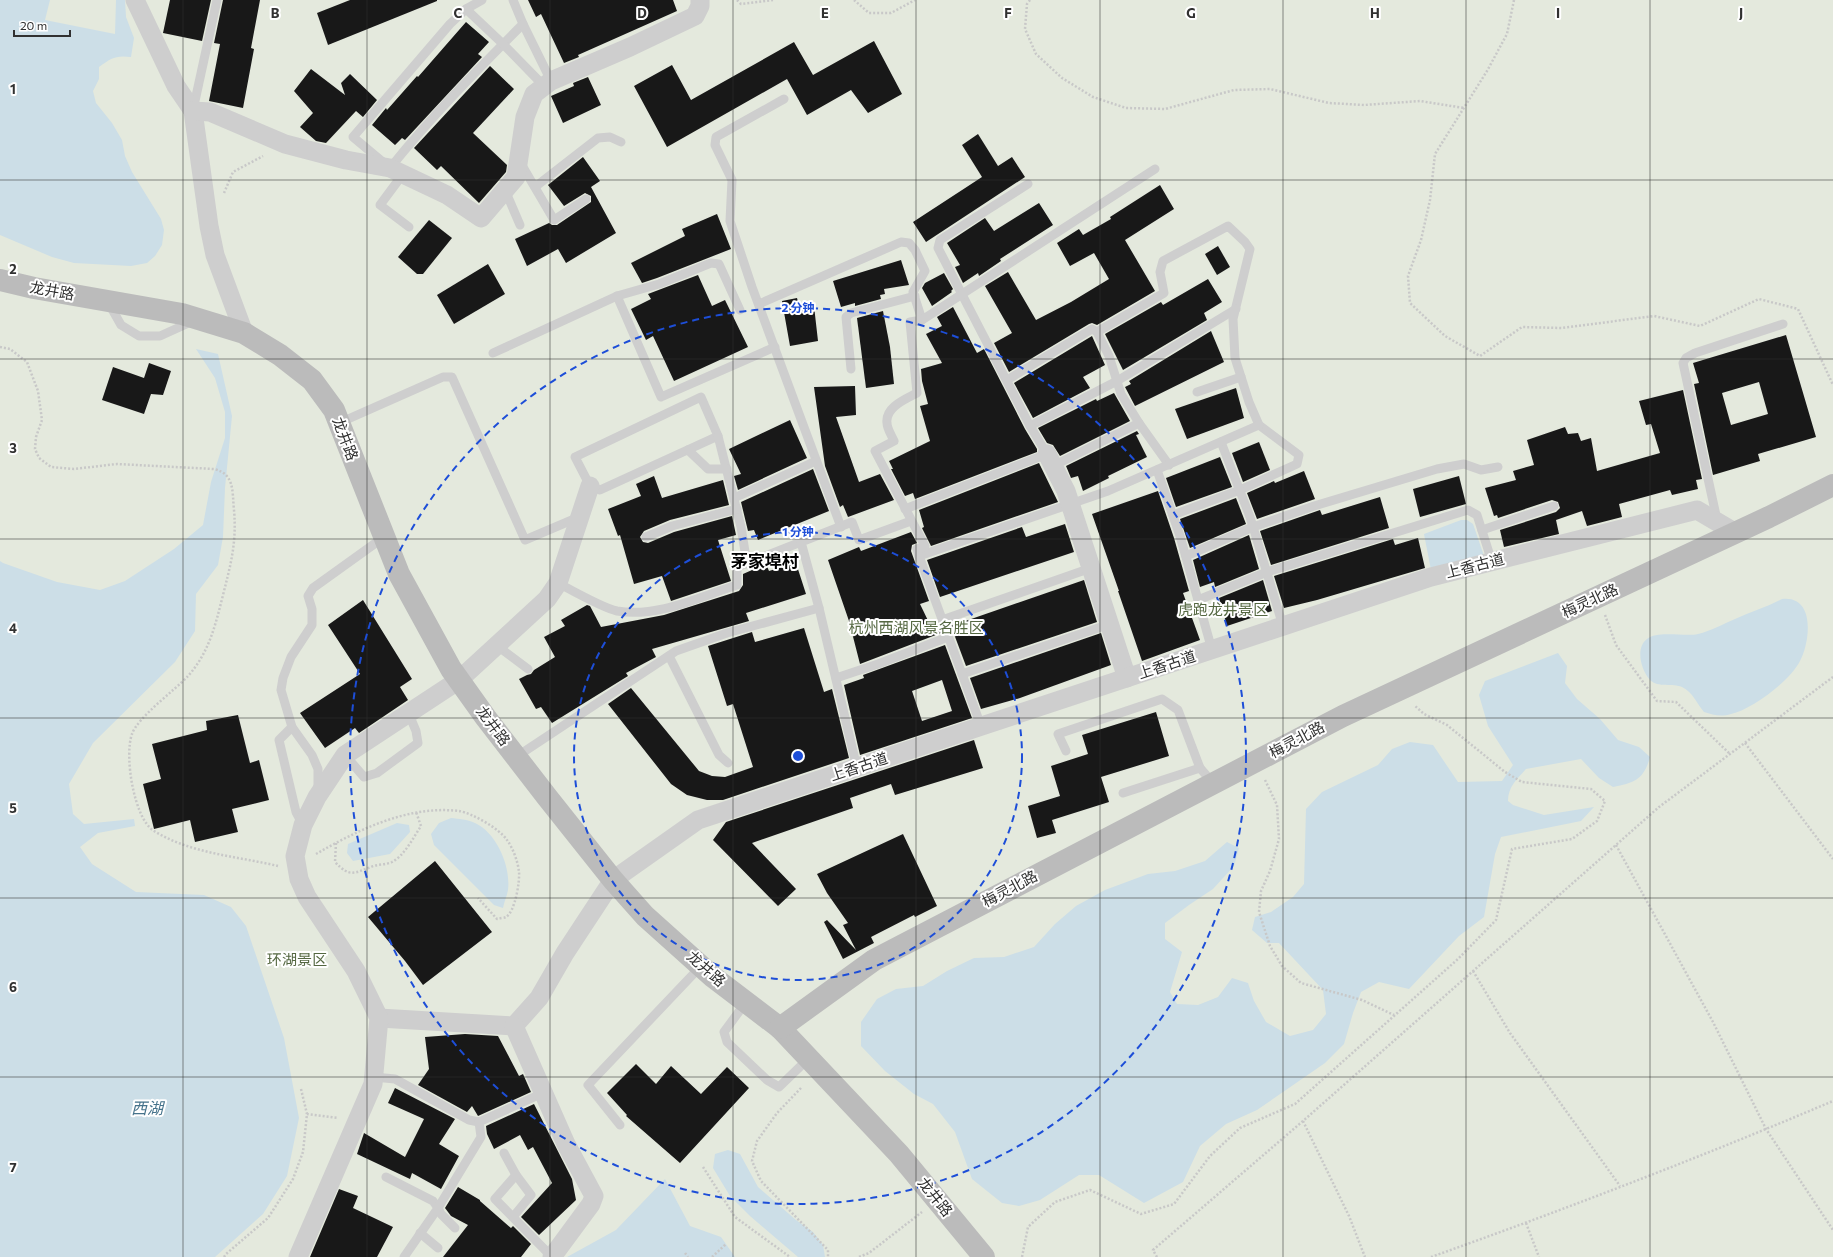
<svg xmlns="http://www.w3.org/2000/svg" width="1833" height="1257" font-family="Commissioner,'Noto Sans SC',sans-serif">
<rect width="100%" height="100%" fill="#fff"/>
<rect fill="#e4e9dd" x="0" y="0" width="1833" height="1257"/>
<g fill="#ccdee7">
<path d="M0 0H50L45 20 115 34 116 0H125L126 17 134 38 131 57C116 55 111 58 99 67V79L93 91 96 103 112 123 122 140 125 156 132 172 161 219 164 230 162 245 155 256 147 263 131 266 74 263 52 257 0 235Z"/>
<path d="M196 349 218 354 232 416 225 488 223 537 218 565 196 594 195 631 175 662 93 743 69 784 73 814 84 824 134 819 135 826 98 833 80 847 92 864 136 892 204 895 231 907 246 926 284 1038 299 1118 287 1176 263 1214 215 1257H0V561L3 563 57 582 100 590 125 581 174 549 203 525 211 482 225 438V412L215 378Z"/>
<path d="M1461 520H1467L1473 524 1484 556 1431 570 1424 534Z"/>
<path d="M1782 599C1816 595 1810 643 1800 661 1790 681 1752 709 1731 714 1721 717 1713 715 1704 712 1697 704 1693 692 1682 687 1673 683 1658 688 1650 680 1641 670 1635 648 1647 639 1657 630 1685 637 1698 634 1711 631 1723 624 1735 619 1750 612 1767 607 1782 599Z"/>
<path d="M1558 653 1567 666 1565 683 1577 699 1600 719 1618 740 1639 747 1650 757C1644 779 1635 783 1613 787L1599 778 1581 759 1526 769C1517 779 1508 787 1508 801L1513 805 1544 815 1594 807 1581 821 1501 837 1495 854 1484 917 1459 936 1409 989 1379 982 1361 992 1353 1013 1344 1044 1325 1063 1257 1110 1226 1124 1200 1146 1183 1182 1144 1203 1099 1175H1079L1040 1200 1019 1206 1002 1203 972 1179 955 1132 933 1104 914 1094 885 1071 861 1046V1022L877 999 896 989 923 986 947 971 974 958 1004 957 1034 947 1055 924 1076 906 1105 890 1148 874 1175 871 1205 861 1227 842 1239 848 1234 866 1213 889 1189 905 1165 923V939L1182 952 1170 992 1177 1004 1198 1005 1218 997 1232 978 1248 983 1254 1001 1266 1022 1290 1036 1313 1030 1326 1014 1323 990 1279 943H1267L1252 930 1255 917 1271 912 1293 897 1304 884 1306 809 1322 792 1378 765 1392 749 1410 742 1433 745 1458 782 1502 781 1513 765 1488 726 1479 695 1485 681Z"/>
<path d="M451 818C459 819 467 819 475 823 497 833 511 867 508 890 507 896 504 902 503 908L494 905 434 845 431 834 439 823Z"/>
<path d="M397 823 409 825 410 832 390 854 353 861 347 853 348 844Z"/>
<path d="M728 1150 740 1154 758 1187 796 1220 813 1232 823 1245 825 1257H798L750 1216 730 1196 713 1168 715 1154Z"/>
<path d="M665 1179 690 1226 721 1237 735 1257H567L616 1230Z"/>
</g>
<g fill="#181818" fill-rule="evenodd">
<path d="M170 0H211L202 41 163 33Z"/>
<path d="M223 0H260L251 48 254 49 243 108 209 101 220 44 214 43Z"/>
<path d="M350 0H437V1L328 45 317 13Z"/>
<path d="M528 0H673L677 11 578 55 579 57 564 63 541 14 536 17Z"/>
<path d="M466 22 489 42 478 54 482 57 405 140 402 138 395 145 372 125 386 108 387 110 417 76 418 77Z"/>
<path d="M874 41 902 94 868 113 851 90 807 115 787 79 667 147 634 86 672 65 691 100 794 42 813 75Z"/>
<path d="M490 66 514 89 473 133 507 165 506 172 479 203 441 166 437 170 414 148Z"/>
<path d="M311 69 345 95 341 83 350 74 377 100 363 117 356 111 326 143 316 141 300 127 313 113 294 91Z"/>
<path d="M588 77 601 105 563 123 551 96 574 86 573 83Z"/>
<path d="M978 134 998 166 1012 157 1025 177 926 242 913 222 982 177 962 145Z"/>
<path d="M583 157 600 181 591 187 616 233 566 263 558 249 527 266 515 239 549 223 552 225H557L591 202V196L585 193 564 206 548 185Z"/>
<path d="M1160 185 1174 209 1125 240 1155 291 1097 325 1092 323 1089 324 1009 372 994 343 1012 333 985 286 1008 272 1036 320 1071 302 1109 279 1094 253 1070 266 1057 243 1079 229 1083 235 1111 219 1110 217Z"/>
<path d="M1039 203 1053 225 1000 259 1001 261 979 276 978 273 963 283 955 267 960 265 947 243 985 218 994 231Z"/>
<path d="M717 214 731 249 657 278 642 283 631 263 685 236 682 229Z"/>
<path d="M429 220 452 238 423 274H417L398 257Z"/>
<path d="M1218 246 1230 267 1217 275 1205 254Z"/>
<path d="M901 260 909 285 884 289 885 294 880 295 881 299 855 306V303L841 307 833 281Z"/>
<path d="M488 264 505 294 454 324 437 295Z"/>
<path d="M944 273 953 289 951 291 952 292 932 306 922 288 925 283Z"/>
<path d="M698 275 712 306 725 300 748 347 674 381 653 336 646 340 631 309 651 299 648 294Z"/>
<path d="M1208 279 1222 302 1204 313 1207 320 1123 370 1105 334 1161 302 1163 305Z"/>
<path d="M797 298 799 306H814L818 341 790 346 782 301Z"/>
<path d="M953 307 977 353 984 349 1025 429 1037 449V452L915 499 913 493 905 496 891 469H893L889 461 930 441 920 406 928 404 922 381 921 369 942 363 926 334 942 326 937 317Z"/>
<path d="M883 311 890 347 894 384 866 388 857 318Z"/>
<path d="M1211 331 1224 362 1135 406 1125 387 1131 384 1129 381Z"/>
<path d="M1786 335 1816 437 1758 454 1760 461 1713 475 1694 384 1699 383 1693 363ZM1759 382 1768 414 1731 425 1722 393Z"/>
<path d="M1092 336 1105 365 1083 377 1090 388 1033 418 1014 383Z"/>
<path d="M149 363 171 371 163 395 151 394 144 414 102 400 113 367 144 378Z"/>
<path d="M855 386 856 415 836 417 859 482 880 474 894 500 848 517 843 505 840 507 825 466 814 387Z"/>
<path d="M1236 388 1244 418 1187 439 1175 409Z"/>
<path d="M1683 390 1702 479 1696 480 1698 489 1672 495 1670 490 1619 504 1622 517 1587 526 1582 511 1556 520 1559 534 1504 547 1500 530 1556 512 1560 508 1558 502 1552 500 1498 518 1497 515 1494 516 1485 488 1516 480 1513 471 1534 465 1527 440 1565 427 1568 434 1578 433 1581 441 1591 438 1597 471 1660 453 1651 424 1646 425 1639 401Z"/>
<path d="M1114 393 1130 421 1060 456 1053 445 1047 443 1038 428 1096 399 1097 401Z"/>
<path d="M790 420 807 458 738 490 734 476 741 474 729 449Z"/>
<path d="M1137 431 1139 434 1136 435 1147 457 1108 476 1109 478 1083 491 1078 476 1071 478 1066 466Z"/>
<path d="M1259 442 1270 470 1243 482 1232 453Z"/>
<path d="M1220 457 1232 487 1176 507 1166 478Z"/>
<path d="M1039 463 1058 502 931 546 922 528 924 527 919 510Z"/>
<path d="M813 469 829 511 758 540 754 530 748 531 741 502Z"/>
<path d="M1304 471 1315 499 1257 519 1247 493 1274 481 1275 483Z"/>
<path d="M654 476 662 498 723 480 729 505 670 520 644 531 640 537 643 542 648 543 674 532 732 516 736 535 718 540 731 581 671 601 662 576 634 584 620 535 618 536 608 509 641 496 636 484Z"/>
<path d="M1459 476 1466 504 1420 517 1413 489Z"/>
<path d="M1158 491 1174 538 1189 591 1183 593 1200 640 1142 661 1118 591H1119L1092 514Z"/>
<path d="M1380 497 1389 528 1271 565 1260 531 1320 510 1322 515Z"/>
<path d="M1236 498 1246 524 1190 548 1180 519Z"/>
<path d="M1065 524 1074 552 940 597 927 560 1022 527 1026 537Z"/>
<path d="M911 532 917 543 912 545 911 551 929 601 920 604 934 633 940 630 941 633 860 664 849 621 828 560 859 547 861 551Z"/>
<path d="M1249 535 1259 569 1215 587 1214 582 1200 587 1193 560Z"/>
<path d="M1418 538 1425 568 1317 600 1284 608 1274 576 1393 539 1395 545Z"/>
<path d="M796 563 806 594 746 613 749 621 652 649 656 657 626 673 628 676 552 723 541 707 536 709 519 679 527 675 531 674 534 670 555 657 544 637 565 626 561 620 587 605 590 606 601 627 664 615 739 591 743 585V574L766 564 769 571Z"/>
<path d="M1084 580 1097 622 966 666 951 626Z"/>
<path d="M1263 580 1272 611 1227 626 1219 598Z"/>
<path d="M363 600 412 679 400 687 408 700 359 733 355 728 325 748 300 713 360 674 328 625Z"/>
<path d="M804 628 824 692 832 689 849 758 723 800H707L687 795 671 784 608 704 631 688 699 771 712 776 725 777 753 767 733 704 727 706 708 646 752 632 755 642Z"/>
<path d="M1101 633 1111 665 1020 698 981 709 970 678Z"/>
<path d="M945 645 972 718 860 755 844 685 864 678 863 675ZM942 680 952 711 922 721 912 691Z"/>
<path d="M1156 712 1169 756 1101 777 1109 802 1052 820 1056 833 1037 838 1028 806 1060 796 1051 766 1088 754 1082 735Z"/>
<path d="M238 715 250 763 259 760 269 800 232 809 238 832 195 842 190 820 154 829 143 784 161 779 152 744 207 730 206 721Z"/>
<path d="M974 740 983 768 895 795 891 784 850 798 853 808 752 843 796 889 778 906 713 840 726 822Z"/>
<path d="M903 834 937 906 915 917 914 915 871 937 874 943 843 959 824 922 827 920 856 950 843 925 848 923 827 893 817 874Z"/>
<path d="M435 861 492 932 423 985 405 961 368 917Z"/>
<path d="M465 1034 498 1036 519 1076 523 1074 531 1092 478 1116 472 1106 467 1112 418 1085 429 1069 425 1037Z"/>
<path d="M636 1064 656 1084 671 1066 701 1094 727 1067 749 1088 680 1163 626 1116 627 1115 607 1093Z"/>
<path d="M395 1088 455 1119 439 1144 459 1156 441 1189 412 1173 410 1179 357 1154 364 1133 405 1157 424 1119 388 1103Z"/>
<path d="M534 1104 572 1179 576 1200 539 1235 521 1217 552 1183 533 1147 528 1150 520 1135 494 1149 487 1134 486 1126Z"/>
<path d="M458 1187 480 1200V1201L511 1228 513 1226 531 1244 521 1257H443L468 1225 451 1216 445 1208Z"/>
<path d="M339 1189 358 1196 353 1208 393 1227 377 1257H310Z"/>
</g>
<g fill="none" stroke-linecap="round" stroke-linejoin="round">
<g stroke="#c8c8c8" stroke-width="2.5" stroke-dasharray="2 2" stroke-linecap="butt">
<path d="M737 0 741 4 773 0"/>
<path d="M854 0 869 13H891L915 0"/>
<path d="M1030 0 1027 4 1025 29 1036 54 1062 78 1093 97 1126 108 1165 109 1234 90 1270 89 1329 103 1364 105 1420 101 1464 108"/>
<path d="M1514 0 1507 34 1487 71 1435 154 1430 200 1421 240 1408 276 1410 303 1445 336 1480 356 1522 327 1562 328 1654 316 1700 326 1759 299 1798 309 1833 385"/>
<path d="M224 193 233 172 263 156"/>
<path d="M0 347 10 349 27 362 38 391 42 420 36 437 35 449 39 458 51 467 74 469 117 464 214 469C235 474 232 491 234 510 237 544 230 567 222 599 215 627 208 654 188 676 174 691 138 717 132 734 124 756 134 819 154 831 192 854 236 856 278 866"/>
<path d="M1605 615 1616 645 1657 701 1676 702 1730 754"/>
<path d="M1745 743 1833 859"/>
<path d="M1265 780 1277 805 1279 839 1270 871 1261 891 1259 912 1270 946 1282 966 1301 983 1362 1000 1394 1015"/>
<path d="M336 843 335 862C350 878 354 873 371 867 377 864 386 865 392 862 405 855 413 838 421 826L416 812"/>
<path d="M1616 845 1713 1022 1766 1129 1833 1230"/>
<path d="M316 854C358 830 408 805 459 811 472 813 500 829 507 840 513 848 518 862 519 872 520 881 515 912 506 917 504 918 500 918 497 919L478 898"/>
<path d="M1473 971 1510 1033 1620 1186"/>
<path d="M801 1088 777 1113 757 1141 752 1161 761 1181 828 1250V1257"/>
<path d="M301 1089 307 1114"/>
<path d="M1303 1121 1349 1216 1365 1257"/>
<path d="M703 1167 735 1217 790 1257"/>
<path d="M1526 1223 1539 1257"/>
<path d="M685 1253 688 1257"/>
<path d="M224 1257 226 1254 268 1218 293 1179 303 1152 307 1114 338 1118"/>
<path d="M712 1257 726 1244"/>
<path d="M859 1257 869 1253 922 1212"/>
<path d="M1022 1257 1028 1227 1055 1202 1090 1190 1141 1214 1174 1204 1210 1156 1240 1128 1295 1104 1458 959 1496 920 1512 849 1572 839 1597 821 1605 801 1591 789 1522 782 1505 772 1447 725 1424 714 1414 705"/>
<path d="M1157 1257 1153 1250 1303 1121 1659 807 1833 677"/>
<path d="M1431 1257C1566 1209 1701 1157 1833 1101"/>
</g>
<g stroke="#cecece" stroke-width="9">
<path d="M482 0 466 9 450 24 353 137 390 168C431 117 477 70 523 24L513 0"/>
<path d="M466 9 503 44 544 86"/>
<path d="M523 24 551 81"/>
<path d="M784 99 716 137 715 145 732 180 730 221 752 287 841 527"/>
<path d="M193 110 217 0"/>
<path d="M520 162 554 220 586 199"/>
<path d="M403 174 380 205 409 227"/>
<path d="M535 187 598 138 610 137 621 142"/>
<path d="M505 190 520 225"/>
<path d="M617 296 661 397 775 347"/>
<path d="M108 302 121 325 139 336H160L193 321"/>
<path d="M759 304 901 242 909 243 915 250 925 271 913 292 922 320"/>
<path d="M1097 332 1164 293 1160 272 1163 261 1228 226 1245 242 1250 249 1233 319 1235 358 1249 402 1259 425 1299 455 1297 464 1240 490 1173 515"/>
<path d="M493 353 617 296 659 284 711 263 719 264 740 310"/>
<path d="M851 369 846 317 851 313 915 296"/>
<path d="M1007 380 1092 329 1097 332 1109 356 1121 394 1139 423 1169 465"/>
<path d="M1197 392 1241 377"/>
<path d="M701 397 718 436 600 490 590 486 575 457Z"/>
<path d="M339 423 443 377H452L525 540 579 517"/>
<path d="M1030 426 1117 381 1236 309"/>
<path d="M718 436 741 527 747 564"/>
<path d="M1221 442 1250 517 1283 626"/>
<path d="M688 450 708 469H727"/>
<path d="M1053 466 1139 423"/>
<path d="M1157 470 1180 536 1212 650"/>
<path d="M734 498 816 461"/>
<path d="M905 509 1047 454 1030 426 938 248 940 240 1028 184"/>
<path d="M1717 520 1683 363 1686 358 1695 353 1783 324"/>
<path d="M1482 530 1554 506"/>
<path d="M646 537 672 526 737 509"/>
<path d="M919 556 1108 491 1259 425"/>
<path d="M1186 556 1253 527 1314 506 1437 469 1464 464 1481 470 1498 467"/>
<path d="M558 583C573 591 603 608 617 611 657 618 699 597 737 585V567L801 542"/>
<path d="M1198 600 1267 572 1468 510 1477 515 1492 562"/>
<path d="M942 620 1091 568"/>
<path d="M496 645 528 669"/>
<path d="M669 656 719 755 728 763"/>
<path d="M962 674 1110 624"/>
<path d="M836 678 878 664 948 637"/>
<path d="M981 726 919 556 917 549 925 546 875 451 894 441C892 436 887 429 887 423 885 407 906 399 917 393L910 322 922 320 1155 169"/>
<path d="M292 727 279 740 296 812 303 825"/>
<path d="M1066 751 1058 734 1162 699 1178 710 1200 768 1213 783"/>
<path d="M345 755 364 777 377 773 418 743 416 731 408 712"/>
<path d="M516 757 676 651 727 633 819 608"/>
<path d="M857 768 819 608 801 542 852 522 859 540 911 521"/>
<path d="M318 790V769L312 755 292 727 281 690 283 678 291 657 312 625V609L308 596 313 588 384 537"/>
<path d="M1123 793 1200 768"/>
<path d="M746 1002 724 1032 727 1042 767 1080 779 1087 809 1058"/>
<path d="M374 1077 395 1079 469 1120 479 1122"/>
<path d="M620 1125 588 1085 701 966"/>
<path d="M504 1153 516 1175 531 1195 513 1217"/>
<path d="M516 1175 495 1199 552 1257"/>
<path d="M386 1177 433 1201 438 1208 404 1257"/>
<path d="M455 1228 441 1214 438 1208 481 1137 479 1122 543 1093"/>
<path d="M420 1233 438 1248"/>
</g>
<g stroke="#cecece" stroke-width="19">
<path d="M135 0 176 86 193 111 209 226 215 255 244 333"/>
<path d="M193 111 210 112 285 144 346 160 390 168 447 195 481 218 516 177 525 117 534 94 551 81 630 47 695 16 700 6V0"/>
<path d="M1047 454 1066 491 1127 678"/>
<path d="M379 1018 514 1026 539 998 565 953 613 880 698 820 1431 577 1697 510 1736 533"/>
<path d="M514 1026 566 1144 594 1196 591 1204 552 1257"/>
<path d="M298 1257 373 1084 379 1018 356 971 307 897 299 879 295 856 303 825 317 797 345 755 459 680 547 599 558 583 590 486"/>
</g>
<g stroke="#bbb" stroke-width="22">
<path d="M0 280 34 288 182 314 244 333 280 355 312 380 334 410 399 574 451 669 486 718 547 797 613 880 645 916 713 977 780 1028 899 1154 984 1257"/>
<path d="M780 1028 874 960 1343 716 1769 517 1833 485"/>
</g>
</g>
<path fill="none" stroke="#313131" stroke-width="1" stroke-opacity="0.55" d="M183 0V1257M367 0V1257M550 0V1257M733 0V1257M916 0V1257M1100 0V1257M1283 0V1257M1466 0V1257M1650 0V1257M0 180H1833M0 359H1833M0 539H1833M0 718H1833M0 898H1833M0 1077H1833"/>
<g fill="none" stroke="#1d4ed8" stroke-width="2" stroke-dasharray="7 5">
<circle cx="798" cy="756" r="224"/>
<circle cx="798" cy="756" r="448"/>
</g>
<g text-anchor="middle" stroke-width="4" stroke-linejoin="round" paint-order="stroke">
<g font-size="15" fill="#313131" stroke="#fff">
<text transform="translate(52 291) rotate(10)" y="5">龙井路</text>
<text transform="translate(345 439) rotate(69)" y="5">龙井路</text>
<text transform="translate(1475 566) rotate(-14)" y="5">上香古道</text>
<text transform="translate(1590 601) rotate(-25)" y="5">梅灵北路</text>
<text transform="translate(1167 665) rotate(-18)" y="5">上香古道</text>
<text transform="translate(493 726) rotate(53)" y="5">龙井路</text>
<text transform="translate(1297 740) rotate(-28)" y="5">梅灵北路</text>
<text transform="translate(859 767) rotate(-18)" y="5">上香古道</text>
<text transform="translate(1010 889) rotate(-28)" y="5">梅灵北路</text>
<text transform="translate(706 969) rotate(41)" y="5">龙井路</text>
<text transform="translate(935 1197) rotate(51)" y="5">龙井路</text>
</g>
<g font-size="15" fill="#556842" stroke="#fff">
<text x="1223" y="615">虎跑龙井景区</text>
<text x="916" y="633">杭州西湖风景名胜区</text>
<text x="297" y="965">环湖景区</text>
</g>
<g font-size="16" font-style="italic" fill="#46738b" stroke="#fff">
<text x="147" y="1114">西湖</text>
</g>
<g font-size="17" font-weight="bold" fill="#000" stroke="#fff">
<text x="765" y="567">茅家埠村</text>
</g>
</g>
<g font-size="13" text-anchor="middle" font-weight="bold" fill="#313131" stroke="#fff" stroke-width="4" stroke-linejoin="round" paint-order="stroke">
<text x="275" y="18">B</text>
<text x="458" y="18">C</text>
<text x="642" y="18">D</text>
<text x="825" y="18">E</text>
<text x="1008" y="18">F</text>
<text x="1191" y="18">G</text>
<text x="1375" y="18">H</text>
<text x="1558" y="18">I</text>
<text x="1741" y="18">J</text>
<text x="13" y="94">1</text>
<text x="13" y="274">2</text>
<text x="13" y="453">3</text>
<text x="13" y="633">4</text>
<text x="13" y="813">5</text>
<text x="13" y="992">6</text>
<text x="13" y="1172">7</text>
</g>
<circle cx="798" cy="756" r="6" fill="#1d4ed8" stroke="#fff" stroke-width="2"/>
<g font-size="12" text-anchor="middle" font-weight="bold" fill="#1d4ed8" stroke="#fff" stroke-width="4" stroke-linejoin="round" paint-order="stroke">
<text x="798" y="312">2 分钟</text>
<text x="798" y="536">1 分钟</text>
</g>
<path d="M14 30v6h56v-6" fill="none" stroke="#313131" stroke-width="2"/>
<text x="20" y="30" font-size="12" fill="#313131" stroke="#ffffff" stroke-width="3" paint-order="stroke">20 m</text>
</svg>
